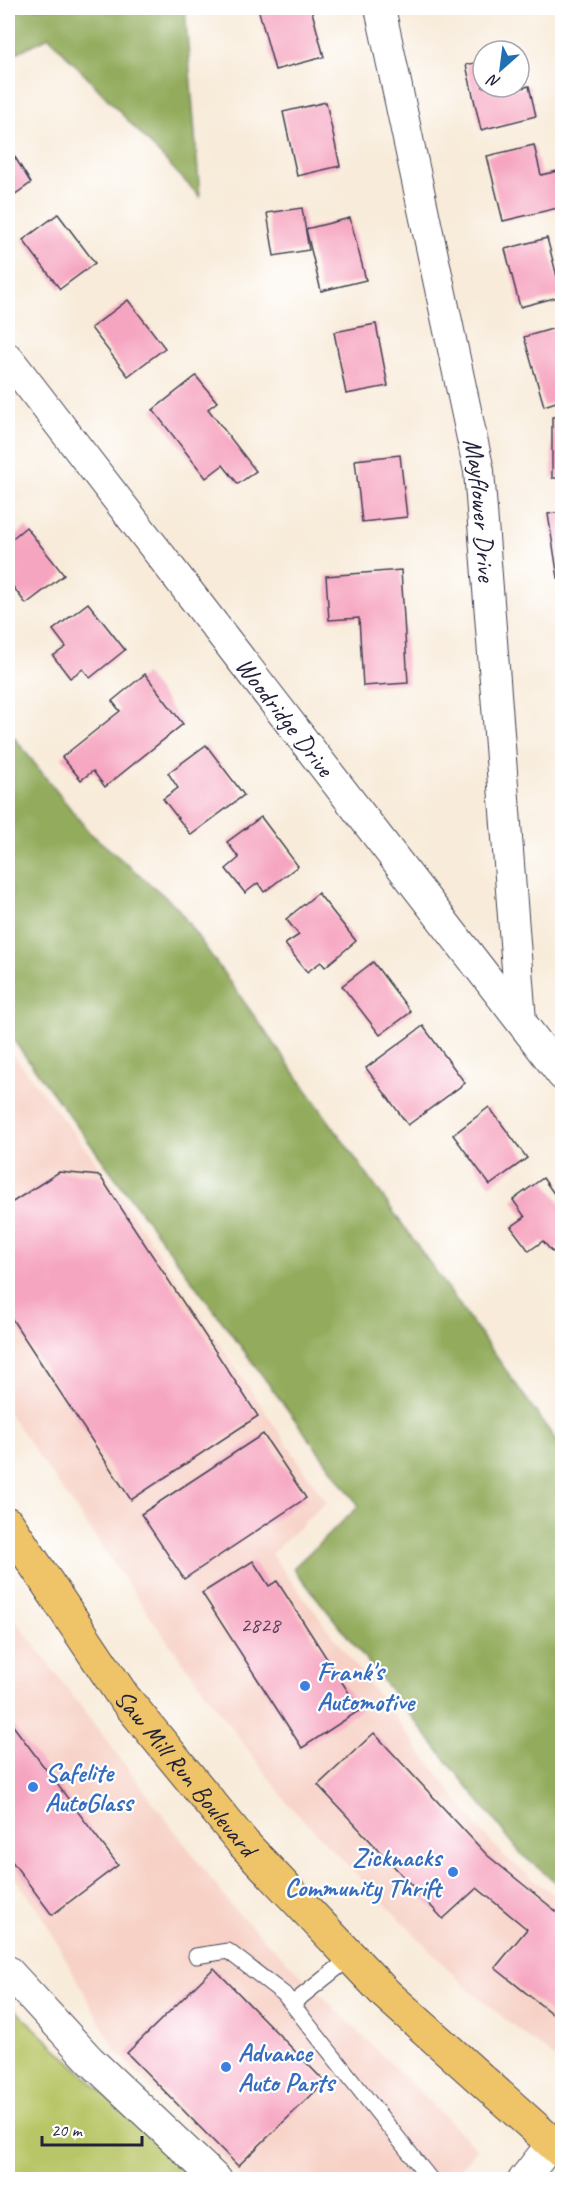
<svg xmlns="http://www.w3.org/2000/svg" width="570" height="2187" font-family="Caveat,sans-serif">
<rect width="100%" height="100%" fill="#fff"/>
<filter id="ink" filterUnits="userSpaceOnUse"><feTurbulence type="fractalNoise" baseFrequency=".0167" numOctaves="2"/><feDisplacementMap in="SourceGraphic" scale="12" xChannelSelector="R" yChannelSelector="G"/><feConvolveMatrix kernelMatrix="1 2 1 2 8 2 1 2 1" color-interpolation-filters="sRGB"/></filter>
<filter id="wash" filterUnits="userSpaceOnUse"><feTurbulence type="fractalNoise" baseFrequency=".008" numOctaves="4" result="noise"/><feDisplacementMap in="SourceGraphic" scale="24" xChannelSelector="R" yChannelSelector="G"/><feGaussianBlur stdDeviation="1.35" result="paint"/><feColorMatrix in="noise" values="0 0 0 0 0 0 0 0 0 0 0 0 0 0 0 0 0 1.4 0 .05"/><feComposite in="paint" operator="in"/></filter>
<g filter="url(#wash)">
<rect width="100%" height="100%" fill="#f8ebd9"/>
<g fill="#f7d1c6">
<path d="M8 1048 106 1175 326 1502 271 1554 479 1829 504 1856 562 1901V2064L471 1992 289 1805 166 1639 8 1412Z"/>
<path d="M8 1610 233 1908 477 2149 452 2179H243L115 2050 42 1915 8 1868Z"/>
</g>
<path fill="#b9c668" stroke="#6e7452" stroke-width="1.5" d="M8 2003 195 2179H8Z"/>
<g fill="#92ab5c" stroke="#5a664c" stroke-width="1.5">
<path d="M8 8H185L200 197 49 37 8 57Z"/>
<path d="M8 730 89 832 176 906 562 1449V1887L522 1855 293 1568 359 1506 8 1033Z"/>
</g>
<g id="blocks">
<g fill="#f6a5c0">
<path d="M258 8H311L324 57 275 70Z"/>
<path d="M483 61V87H518V89L529 86 536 116 481 130 466 65Z"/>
<path d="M326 102 340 166 297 176 283 112Z"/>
<path d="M534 145 541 175 558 171 562 192V207L503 221 487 156Z"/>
<path d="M8 146 31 183 8 199Z"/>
<path d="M302 208 309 250 274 256 267 213Z"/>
<path d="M58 214 95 263 60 289 23 240Z"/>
<path d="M350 218 366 280 321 291 306 229Z"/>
<path d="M547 238 562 296 520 307 505 249Z"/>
<path d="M128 300 165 348 128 376 91 328Z"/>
<path d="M376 324 388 386 346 394 334 332Z"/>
<path d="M562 326V400L544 406 524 337Z"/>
<path d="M196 376 217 402 208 409 256 471 238 484 223 465 206 478 153 410Z"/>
<rect x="552" y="417" width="10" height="61"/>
<path d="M400 455 407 517 362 522 355 460Z"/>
<path d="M562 512V577L558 578 548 514Z"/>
<path d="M26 527 64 575 26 604 8 580V542Z"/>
<path d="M401 570 408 683 363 686 359 618 329 620 326 576Z"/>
<path d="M88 603 125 650 90 678 83 669 70 678 53 656 66 647 53 630Z"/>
<path d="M145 674 183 724 105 787 93 771 81 780 62 757 120 711 112 701Z"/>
<path d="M206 745 244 795 191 835 163 799 178 788 168 773Z"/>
<path d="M261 817 298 866 264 892 258 883 245 893 226 869 239 858 227 842Z"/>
<path d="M318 893 356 941 325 967 321 962 307 972 285 944 299 935 286 919Z"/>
<path d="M373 962 411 1012 380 1035 342 986Z"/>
<path d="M423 1026 465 1083 408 1125 366 1068Z"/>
<path d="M489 1107 527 1158 490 1185 453 1135Z"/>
<path d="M59 1172 100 1176 258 1416 131 1500 8 1313V1205Z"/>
<path d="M543 1178 562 1205V1244L552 1252 543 1241 529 1251 511 1227 525 1217 513 1200Z"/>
<path d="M263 1434 306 1498 184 1579 141 1514Z"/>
<path d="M253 1561 269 1586 277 1581 360 1710 302 1748 202 1593Z"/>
<path d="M8 1719 118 1865 52 1915 8 1856Z"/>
<path d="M374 1733 487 1855 562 1916V2022L495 1968 527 1929 477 1888 443 1919 318 1785Z"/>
<path d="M214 1968 325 2082 238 2166 127 2053Z"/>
</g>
</g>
</g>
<g filter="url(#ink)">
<use href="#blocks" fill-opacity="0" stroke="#424053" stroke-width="1.5"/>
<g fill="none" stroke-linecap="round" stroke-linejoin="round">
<defs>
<g id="lane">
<path d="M196 1956 228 1951 284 1994 431 2180"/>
<path d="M292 2004 351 1957"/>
</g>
<g id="street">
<path id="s1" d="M380 8 479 471 521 1021"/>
<path id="s2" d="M8 358 562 1075"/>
<path d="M8 1971 90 2060 217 2180"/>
<path d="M523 2180 552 2143"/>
</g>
<g id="highway">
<path id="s3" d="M8 1524 122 1695 244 1844 386 1994 562 2152"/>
</g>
</defs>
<use href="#lane" stroke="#424053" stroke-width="17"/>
<use href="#street" stroke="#424053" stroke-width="32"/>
<use href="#highway" stroke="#424053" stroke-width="35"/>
<use href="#lane" stroke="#fff" stroke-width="15"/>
<use href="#street" stroke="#fff" stroke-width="30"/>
<use href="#highway" stroke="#efc469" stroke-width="33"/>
</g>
</g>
<g fill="#3f7fe0" stroke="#fff" stroke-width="2">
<circle cx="305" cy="1686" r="6"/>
<circle cx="33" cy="1787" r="6"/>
<circle cx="453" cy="1872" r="6"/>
<circle cx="226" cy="2067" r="6"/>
</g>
<g text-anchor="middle" stroke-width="4.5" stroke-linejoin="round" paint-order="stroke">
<g font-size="22" fill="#57435c">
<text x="260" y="1632">2828</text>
</g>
<g font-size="26" fill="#22223b" stroke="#fff">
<text dy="9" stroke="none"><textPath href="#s1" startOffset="512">Mayflower Drive</textPath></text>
<text dy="9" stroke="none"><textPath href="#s2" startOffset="453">Woodridge Drive</textPath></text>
<text dy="9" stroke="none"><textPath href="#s3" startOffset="306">Saw Mill Run Boulevard</textPath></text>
</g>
<g font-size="26" font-weight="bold" fill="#366cbe" stroke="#fff" text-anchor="start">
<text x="317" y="1680">Frank's<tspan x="317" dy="30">Automotive</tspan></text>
<text x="45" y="1781">Safelite<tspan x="45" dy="30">AutoGlass</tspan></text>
<text x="441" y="1866" text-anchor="end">Zicknacks<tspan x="441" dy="30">Community Thrift</tspan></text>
<text x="238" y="2061">Advance<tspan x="238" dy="30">Auto Parts</tspan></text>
</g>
</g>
<rect width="570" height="2187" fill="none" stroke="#fff" stroke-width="30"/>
<g transform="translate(501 69) rotate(208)"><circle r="28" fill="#ffffff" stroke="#a7a7b1" stroke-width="1.5"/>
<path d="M0-4.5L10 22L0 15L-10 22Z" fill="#1f6fb2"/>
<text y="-9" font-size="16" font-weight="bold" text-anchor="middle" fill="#22223b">N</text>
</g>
<path d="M42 2136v9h100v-9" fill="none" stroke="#22223b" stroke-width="3"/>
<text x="51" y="2136" font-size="18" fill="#22223b" stroke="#ffffff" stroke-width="4.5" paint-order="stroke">20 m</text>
</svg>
